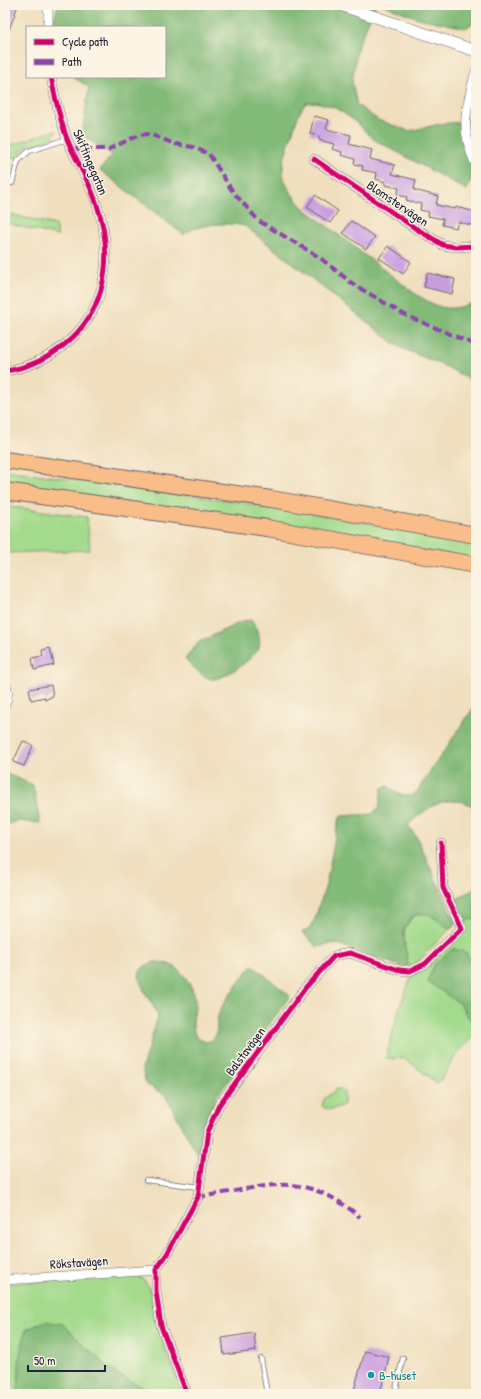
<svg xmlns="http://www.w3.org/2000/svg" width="481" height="1399" font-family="'Patrick Hand',sans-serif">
<rect width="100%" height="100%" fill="#fcf5e5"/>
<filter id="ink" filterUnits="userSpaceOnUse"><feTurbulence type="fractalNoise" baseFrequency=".025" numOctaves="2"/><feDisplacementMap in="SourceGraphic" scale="8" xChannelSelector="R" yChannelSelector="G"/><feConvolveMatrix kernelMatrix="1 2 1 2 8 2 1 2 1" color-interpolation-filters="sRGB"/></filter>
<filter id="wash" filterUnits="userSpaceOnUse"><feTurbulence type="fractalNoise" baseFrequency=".012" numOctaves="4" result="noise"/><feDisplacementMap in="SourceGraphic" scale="16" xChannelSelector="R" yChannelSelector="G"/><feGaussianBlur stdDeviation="0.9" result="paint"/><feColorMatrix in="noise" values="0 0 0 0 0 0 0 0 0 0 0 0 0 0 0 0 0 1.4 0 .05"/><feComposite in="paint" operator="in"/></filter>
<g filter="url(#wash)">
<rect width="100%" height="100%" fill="#f0dfbe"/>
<g fill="#a3da8c" stroke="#627e64">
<path d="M57 130 51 139 25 147 16 158 5 155V147Z"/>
<path d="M5 213 55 225 58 236 5 223Z"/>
<path d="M5 470C162 491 321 511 476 544V559L5 483Z"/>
<path d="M5 506 87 517 90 550 5 553Z"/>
<path d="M429 913 450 929 414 965 408 966C405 943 395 914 429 913Z"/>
<path d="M476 919V986L473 964 466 953 453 949 445 992 459 1003 476 1028V1033L457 1054 440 1081 437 1083 406 1059 386 1058 399 1009 411 977 464 929 466 920Z"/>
<path d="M337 1089H341L344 1092V1104C338 1108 329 1112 322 1106L324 1099Z"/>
<path d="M135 1276 143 1279 149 1287 155 1317 165 1350 183 1394C129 1394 98 1360 63 1324L20 1354 18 1394H5V1284Z"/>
</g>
<g fill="#82ba78" stroke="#526e5a">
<path d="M58 5H376L358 45 352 82 357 105 378 120 409 131 440 124 470 121 476 115V169L467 190 375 140 351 118 334 107 316 102 306 103C298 112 296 123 292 134 280 169 277 176 301 206L414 293C440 309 446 313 476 302V383L447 367 399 347 245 226C230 222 195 223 184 235L100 170 112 155 82 135 89 87 73 77H165V27H54L53 23Z"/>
<path d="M384 5H476V21L466 28 418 18Z"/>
<path d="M251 620C256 627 263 640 258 649 253 659 223 680 212 679 202 678 192 665 185 659L199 642 243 621Z"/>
<path d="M476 704V808C449 791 428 806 408 825L416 836 456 924 450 929 429 914H417L411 918 403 931 408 966H400L335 943 317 947 302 932 309 929 314 921 326 885 338 822 341 816 372 814 379 808 382 788 387 786 400 794 409 796 415 794Z"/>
<path d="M5 773 33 785 40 823 18 821 5 825Z"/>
<path d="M476 888V919L466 920 455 900Z"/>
<path d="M453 949 466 952C479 975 476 1002 476 1028L459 1003 427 981 435 964Z"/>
<path d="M155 962C161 962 167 963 173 966 183 970 195 990 195 1001 196 1012 190 1023 195 1034 200 1043 213 1045 216 1034 218 1028 216 1022 218 1016 223 1000 242 980 252 965L290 996 216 1097 206 1119 198 1155 165 1095 146 1084 142 1068 158 1017C154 1000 120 970 155 962Z"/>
<path d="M45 1321 63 1324 88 1349 115 1374 138 1385 165 1394H18L20 1354 26 1330Z"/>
</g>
<g id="blocks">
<g fill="#c99ce0">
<path d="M5 5H18L6 38 5 37Z"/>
<path d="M314 116 329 120 326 129 351 135 349 144 372 150 370 159 395 165 392 174 416 180 414 190 438 196 436 205 455 209 456 207 476 212V226L458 222 456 228 442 225 443 219 428 216 429 212 420 210 421 204 406 200 407 197 397 195 399 188 385 185V182L376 179 377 173 362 170 363 166 354 164 355 159 341 155 342 152 332 149 334 144 319 140V136L310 134Z"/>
<path d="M315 195 338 211 330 223 307 207Z"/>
<path d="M351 221 375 237 366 249 343 233Z"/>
<path d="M388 246 411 262 403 274 379 258Z"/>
<path d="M427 273 455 279 452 294 424 287Z"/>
<path d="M50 648 54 665 34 670 32 658 43 656 42 650Z"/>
<path d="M51 685 53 696 45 700V697L31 700 29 689Z"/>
<path d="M23 741 33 746 24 766 13 762Z"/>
<path d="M254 1333 256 1351 224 1355 222 1338Z"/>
<path d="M365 1351 389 1357 380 1394H353Z"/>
</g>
</g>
</g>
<g filter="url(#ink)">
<use href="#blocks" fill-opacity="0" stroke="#6a6469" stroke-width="1"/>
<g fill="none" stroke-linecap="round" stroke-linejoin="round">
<defs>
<g id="service">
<path d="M12 183 18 161 29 151 67 139"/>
<path d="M146 1180 199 1187"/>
<path d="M261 1359 267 1394"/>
<path d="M395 1394 403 1358"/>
</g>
<g id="minor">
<path d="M48 27V5"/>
<path d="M476 71C466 109 459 128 476 165"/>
<path d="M314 159 415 228 443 245 456 247 476 246"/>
<path d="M5 371C34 367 56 355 76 334 109 299 112 249 97 205 90 182 76 161 67 139 60 119 55 98 51 77"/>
<path d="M5 683C9 690 8 697 5 704"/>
<path d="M5 1280 156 1270"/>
<path d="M187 1394 161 1326 156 1291V1270L167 1254 198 1197 207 1132 219 1105 306 987 334 956 350 953 399 970 410 971 425 964 462 928 443 888 441 843"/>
</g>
<path id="tertiary" d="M340 5 476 51"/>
<g id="motorway">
<path d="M5 460 271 499 476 535"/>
<path d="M5 491 267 528 476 565"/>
</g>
</defs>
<use href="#service" stroke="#6a6469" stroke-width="6"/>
<use href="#minor" stroke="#6a6469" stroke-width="10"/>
<use href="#tertiary" stroke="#6a6469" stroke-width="12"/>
<use href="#motorway" stroke="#6a6469" stroke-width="18"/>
<use href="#service" stroke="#fff" stroke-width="4.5"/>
<use href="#minor" stroke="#fff" stroke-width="9"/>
<use href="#tertiary" stroke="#fff" stroke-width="11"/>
<use href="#motorway" stroke="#f8bd89" stroke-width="16"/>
<g stroke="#8e44ad" stroke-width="4" stroke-dasharray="8 4" stroke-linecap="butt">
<path d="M72 149H109L139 135 149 134 175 144 193 147 209 154 233 192 259 221 319 257 353 284 405 315 476 345"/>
<path d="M198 1197C267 1188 300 1167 360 1217"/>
</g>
<defs>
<g id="cycleway">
<path d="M314 159 415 228 443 245 456 247 476 246"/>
<path d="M5 371C34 367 56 355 76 334 109 299 112 249 97 205 90 182 76 161 67 139 60 119 55 98 51 77"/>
<path d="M187 1394 161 1326 156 1291V1270L167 1254 198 1197 207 1132 219 1105 306 987 334 956 350 953 399 970 410 971 425 964 462 928 443 888 441 843"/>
</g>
</defs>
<use href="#cycleway" stroke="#fcf5e5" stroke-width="8"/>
<use href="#cycleway" stroke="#d6006c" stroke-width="5"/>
</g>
</g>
<circle fill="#0f9aa8" stroke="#fcf5e5" stroke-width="1.5" cx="371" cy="1375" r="4"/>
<g text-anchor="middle" stroke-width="3" stroke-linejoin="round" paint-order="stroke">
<g font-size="13" fill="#22223b" stroke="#fcf5e5">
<text transform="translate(91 162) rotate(67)" y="5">Skiftingegatan</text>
<text transform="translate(398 203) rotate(34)" y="5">Blomstervägen</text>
<text transform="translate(245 1051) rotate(-53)" y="5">Balstavägen</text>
<text transform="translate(79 1262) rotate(-4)" y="5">Rökstavägen</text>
</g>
<g font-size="13" fill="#0d838f" stroke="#fcf5e5" text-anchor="start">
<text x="379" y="1380">B-huset</text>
</g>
</g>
<rect width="481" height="1399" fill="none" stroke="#fcf5e5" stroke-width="20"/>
<rect x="26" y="26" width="140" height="52" fill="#fcf5e5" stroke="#a5a1a1"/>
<rect x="34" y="39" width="20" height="6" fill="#d6006c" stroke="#a5a1a1"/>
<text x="62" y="46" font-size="12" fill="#22223b">Cycle path</text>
<rect x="34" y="59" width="20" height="6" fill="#8e44ad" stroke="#a5a1a1"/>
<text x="62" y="66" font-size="12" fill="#22223b">Path</text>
<path d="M28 1365v6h77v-6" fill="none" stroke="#22223b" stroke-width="2"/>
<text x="34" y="1365" font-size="12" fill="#22223b" stroke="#fcf5e5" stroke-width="3" paint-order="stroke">50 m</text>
</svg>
